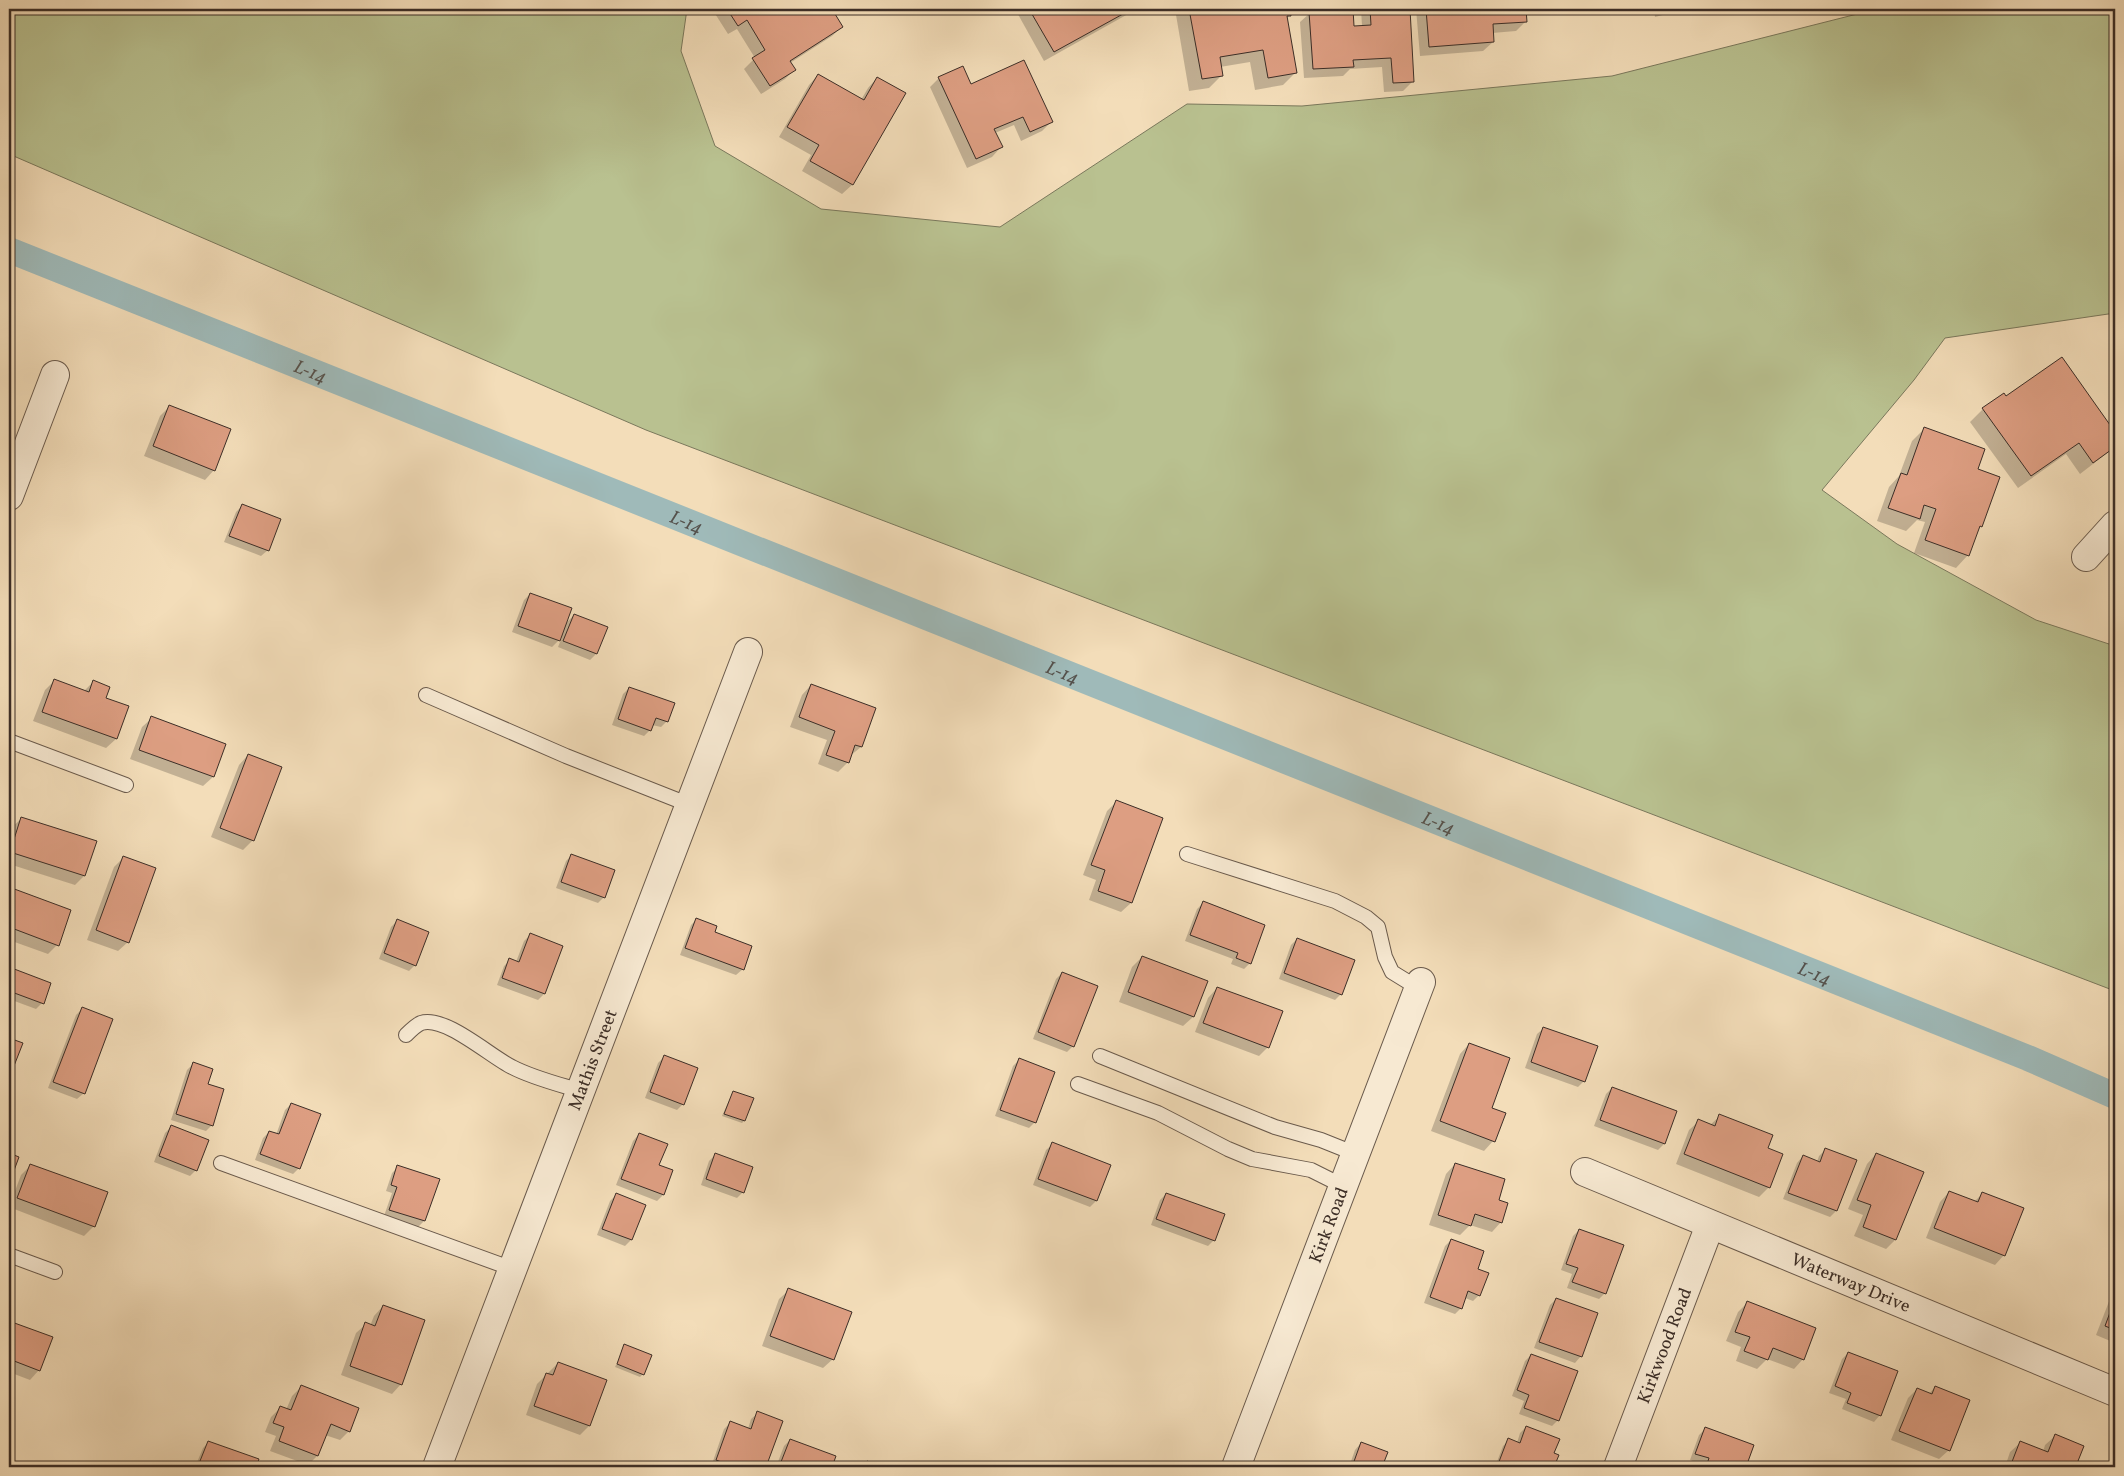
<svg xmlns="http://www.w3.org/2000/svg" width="2124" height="1476" font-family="Vollkorn,serif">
<rect width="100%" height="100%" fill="#f3ddb9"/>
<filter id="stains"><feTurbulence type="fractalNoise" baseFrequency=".004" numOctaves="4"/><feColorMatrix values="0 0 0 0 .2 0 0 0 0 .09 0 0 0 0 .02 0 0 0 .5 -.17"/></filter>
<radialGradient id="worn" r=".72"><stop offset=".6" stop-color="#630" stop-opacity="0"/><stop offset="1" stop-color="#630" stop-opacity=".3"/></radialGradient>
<path fill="#b9c190" stroke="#7a785c" d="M9 9H687L681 51 715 146 821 209 1000 227 1187 104 1302 106 1612 76 1877 9H2115V313L1945 338 1914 380 1822 490 1897 544 2036 620 2115 646V991L646 430 9 154Z"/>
<g fill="#0003">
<path d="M712 9H830L842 27 832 36 790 63 794 70 785 79 761 94 744 69 755 58 737 29 728 34Z"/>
<path d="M1015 9H1137L1044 61Z"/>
<path d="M1175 9H1289L1290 15 1286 19 1295 73 1283 85 1255 90 1250 62 1220 67 1222 75 1209 88 1189 91Z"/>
<path d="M1361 9H1408L1413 81 1403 91 1384 92 1382 67 1350 69 1343 76 1304 78 1300 22 1310 13 1353 27 1362 26Z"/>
<path d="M1416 9H1525L1526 21 1516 31 1492 33 1493 42 1483 51 1420 56Z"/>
<path d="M1654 9H1686L1655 17Z"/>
<path d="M818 75 861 100 868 88 877 78 904 93 852 185 842 194 802 171 811 155 779 137 809 85Z"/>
<path d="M939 78 971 85 1051 122 1042 131 1021 141 1014 125 995 133 1001 147 992 157 967 168 930 87Z"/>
<path d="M2062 359 2115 434V447L2080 474 2066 454 2018 488 1970 422 1983 409 2003 395 2006 398Z"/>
<path d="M170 406 214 470 205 480 144 456 160 416Z"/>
<path d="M1925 428 1976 470 1981 526 1977 531 1968 555 1956 568 1914 553 1925 522 1917 520 1906 531 1877 521 1889 487 1899 476 1912 441Z"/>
<path d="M242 506 268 550 261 556 224 542 236 512Z"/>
<path d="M530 594 564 625 574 615 596 654 590 660 558 647 562 637 552 647 512 632 524 600Z"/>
<path d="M55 680 84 691 93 682 105 699 127 707 116 739 106 748 33 721 45 690Z"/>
<path d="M811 685 875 709 861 747 850 756 848 762 838 772 818 764 827 740 790 727 802 695Z"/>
<path d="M629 688 667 721 661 727 652 725 650 730 644 736 612 725 623 694Z"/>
<path d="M152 718 225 745 213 777 203 786 130 759 142 727Z"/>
<path d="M248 755 253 840 243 850 211 837 239 765Z"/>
<path d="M1116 802 1162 819 1131 903 1121 912 1089 900 1096 880 1083 875 1107 811Z"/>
<path d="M21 819 84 876 75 885 9 864V837L11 828Z"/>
<path d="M572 855 604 897 598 903 556 888 566 861Z"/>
<path d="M123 858 128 942 118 951 87 940 114 867Z"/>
<path d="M9 888 70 911 57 945 48 954 9 940Z"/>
<path d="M1203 903 1250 963 1244 969 1231 964 1233 959 1185 941 1197 909Z"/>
<path d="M697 919 714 933 743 969 736 975 680 955 691 925Z"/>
<path d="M397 921 415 965 409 971 379 959 391 927Z"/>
<path d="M530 935 544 994 538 1000 497 985 504 966 510 960 516 962 524 941Z"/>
<path d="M1297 939 1341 994 1335 1000 1279 979 1291 945Z"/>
<path d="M1142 957 1206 982 1193 1017 1183 1026 1119 1002 1132 967Z"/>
<path d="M9 968 50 984 42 1003 36 1009 9 999Z"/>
<path d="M1062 973 1073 1046 1067 1052 1033 1039 1056 979Z"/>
<path d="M1217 988 1268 1047 1259 1056 1195 1032 1208 998Z"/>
<path d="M82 1009 84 1093 77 1099 48 1088 76 1015Z"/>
<path d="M1544 1028 1584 1081 1578 1087 1525 1068 1537 1034Z"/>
<path d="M1469 1044 1490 1108 1504 1114 1493 1141 1484 1151 1431 1131 1460 1054Z"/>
<path d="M664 1057 683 1104 677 1110 645 1098 658 1063Z"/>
<path d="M1019 1060 1035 1122 1029 1128 995 1116 1013 1066Z"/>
<path d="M193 1064 207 1085 212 1125 206 1131 171 1120 187 1070Z"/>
<path d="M1612 1088 1676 1112 1664 1144 1658 1150 1594 1126 1606 1094Z"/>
<path d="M733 1092 744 1121 742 1123 722 1116Z"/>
<path d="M291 1104 299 1168 293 1174 255 1160 263 1138 269 1132 276 1135 285 1110Z"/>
<path d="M1720 1116 1769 1187 1759 1197 1676 1164 1689 1130 1699 1121 1710 1125Z"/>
<path d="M171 1127 196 1170 190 1176 154 1162 165 1133Z"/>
<path d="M639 1134 658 1166 672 1171 663 1195 657 1201 616 1185 633 1141Z"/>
<path d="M1053 1144 1109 1166 1096 1201 1090 1207 1033 1185 1046 1150Z"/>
<path d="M1825 1150 1836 1211 1830 1217 1783 1199 1797 1163 1803 1156 1817 1162 1819 1156Z"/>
<path d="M1876 1154 1895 1240 1886 1249 1854 1236 1863 1215 1848 1209 1867 1164Z"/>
<path d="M715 1155 743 1192 737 1198 701 1185 709 1161Z"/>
<path d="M1455 1164 1497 1201 1501 1222 1492 1232 1470 1225 1460 1235 1429 1225 1446 1174Z"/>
<path d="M31 1165 94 1226 84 1236 9 1207 21 1175Z"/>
<path d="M398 1167 438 1180 424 1221 418 1227 384 1216 392 1193 386 1191 392 1173Z"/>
<path d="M1949 1192 1974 1202 1982 1194 2004 1255 1995 1265 1926 1238 1940 1202Z"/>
<path d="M1166 1194 1214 1240 1208 1246 1151 1225 1160 1200Z"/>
<path d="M616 1195 631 1240 625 1246 597 1235 610 1201Z"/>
<path d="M1579 1230 1605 1293 1599 1299 1567 1288 1572 1274 1561 1270 1573 1236Z"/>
<path d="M1451 1240 1476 1269 1479 1295 1473 1301 1465 1298 1461 1308 1455 1314 1424 1303 1445 1246Z"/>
<path d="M2115 1286V1343L2096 1335Z"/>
<path d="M789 1290 833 1359 823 1368 762 1346 779 1299Z"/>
<path d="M1556 1299 1581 1356 1575 1363 1534 1348 1550 1305Z"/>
<path d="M1748 1302 1803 1359 1794 1369 1767 1359 1757 1369 1736 1361 1741 1347 1726 1341 1738 1312Z"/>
<path d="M383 1306 401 1384 392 1394 341 1375 356 1333 366 1324 370 1326 374 1316Z"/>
<path d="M9 1322 51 1338 39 1370 30 1380 9 1372Z"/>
<path d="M625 1346 643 1374 640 1377 615 1367Z"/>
<path d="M1848 1353 1880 1415 1874 1422 1842 1409 1846 1399 1829 1393 1842 1359Z"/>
<path d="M1531 1355 1558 1420 1552 1426 1519 1414 1524 1401 1512 1396 1525 1361Z"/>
<path d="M558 1363 589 1426 580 1435 526 1415 537 1384Z"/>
<path d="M301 1387 349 1431 340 1440 325 1435 317 1456 308 1465 270 1451 276 1436 265 1432 271 1417 280 1408 286 1410 292 1396Z"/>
<path d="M1935 1387 1949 1450 1939 1459 1891 1440 1908 1398 1917 1389 1929 1394Z"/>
<path d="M758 1413 781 1421 765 1467H711L724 1429 731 1422 748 1429 751 1419Z"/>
<path d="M1526 1427 1553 1454 1557 1456 1553 1467H1495L1503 1446 1509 1440 1517 1443 1520 1433Z"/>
<path d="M1705 1429 1752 1446 1744 1467H1703L1704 1465 1690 1460 1699 1435Z"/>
<path d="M2055 1436 2076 1462 2083 1464 2082 1467H2005L2010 1452 2020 1443 2043 1452 2045 1445Z"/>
<path d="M790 1440 835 1457 831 1467H776L784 1446Z"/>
<path d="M209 1442 257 1460 255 1467H195L203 1448Z"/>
<path d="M1361 1443 1386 1453 1381 1467H1349L1355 1450Z"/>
</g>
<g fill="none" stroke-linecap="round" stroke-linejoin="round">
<path stroke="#9fbab9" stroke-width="26" id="s1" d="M9 250 2028 1058 2115 1096"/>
</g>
<g fill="#dd9e82" stroke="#3c2e27">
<path d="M727 9H832L843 27 790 61 796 70 770 86 752 58 765 50 747 20 738 26Z"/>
<path d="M1029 9H1132L1054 52Z"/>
<path d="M1189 9H1290L1291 16H1287L1297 73 1268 78 1263 50 1220 57 1223 76 1202 79Z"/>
<path d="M1353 9 1354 26 1371 25 1370 9H1410L1414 82 1393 83 1391 58 1353 60 1354 67 1313 69 1309 12Z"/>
<path d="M1426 9H1526L1527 22 1493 24 1494 42 1429 47Z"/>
<path d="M1024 60 1053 122 1030 132 1023 117 994 129 1003 147 976 159 938 77 963 66 971 84Z"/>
<path d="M818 74 864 100 877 77 906 93 853 185 810 161 819 145 787 127Z"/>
<path d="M2062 357 2115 432V447L2093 463 2079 443 2031 476 1982 408 2004 393 2006 396Z"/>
<path d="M169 405 231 429 215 471 153 446Z"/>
<path d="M1924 427 1985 449 1978 469 2000 477 1982 527 1980 526 1969 556 1925 540 1936 509 1924 505 1920 519 1888 508 1901 473 1907 475Z"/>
<path d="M242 504 281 519 269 551 229 536Z"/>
<path d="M530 593 572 608 560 641 518 626Z"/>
<path d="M574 614 608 627 597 654 563 641Z"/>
<path d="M54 679 89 692 93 680 110 687 106 698 129 706 117 739 42 712Z"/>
<path d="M811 684 876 708 862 747 855 745 849 763 826 755 835 731 799 717Z"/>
<path d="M629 687 675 703 668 722 656 718 651 731 618 719Z"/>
<path d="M151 716 226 744 214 777 139 750Z"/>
<path d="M248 754 282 767 254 841 220 828Z"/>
<path d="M1116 800 1163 818 1132 903 1098 891 1105 870 1091 865Z"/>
<path d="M21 817 97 841 85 876 10 852Z"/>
<path d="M571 854 615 870 605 898 561 882Z"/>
<path d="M123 856 156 868 129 943 96 930Z"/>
<path d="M9 887 71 910 59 946 9 927Z"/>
<path d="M1203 901 1265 925 1251 964 1236 958 1238 953 1190 935Z"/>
<path d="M696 918 717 926 715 932 752 946 744 970 685 948Z"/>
<path d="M397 919 429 932 416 966 384 953Z"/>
<path d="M530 933 563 946 545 994 502 978 509 958 519 962Z"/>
<path d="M1297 938 1355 960 1342 995 1284 973Z"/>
<path d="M1142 956 1208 981 1194 1017 1128 992Z"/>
<path d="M9 967 51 983 44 1004 9 991Z"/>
<path d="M1062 972 1098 986 1074 1047 1038 1032Z"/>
<path d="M1217 987 1283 1011 1269 1048 1203 1023Z"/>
<path d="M82 1007 113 1019 85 1094 53 1082Z"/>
<path d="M1543 1027 1598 1046 1585 1082 1531 1062Z"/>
<path d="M9 1038 23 1043 10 1076 9 1075Z"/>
<path d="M1469 1043 1510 1058 1492 1108 1506 1113 1495 1142 1440 1121Z"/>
<path d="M664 1055 698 1068 684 1105 650 1092Z"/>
<path d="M1019 1058 1055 1072 1036 1123 1000 1110Z"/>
<path d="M193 1062 213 1069 208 1084 224 1089 213 1126 176 1114Z"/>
<path d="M1612 1087 1677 1111 1665 1144 1600 1120Z"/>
<path d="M733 1091 754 1098 745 1121 724 1114Z"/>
<path d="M291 1103 321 1114 300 1169 260 1154 269 1131 279 1134Z"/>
<path d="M1719 1114 1773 1135 1768 1148 1783 1154 1770 1188 1684 1154 1698 1119 1715 1126Z"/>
<path d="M171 1125 209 1140 197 1171 159 1156Z"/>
<path d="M639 1133 668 1144 659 1165 673 1170 664 1195 621 1179Z"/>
<path d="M1052 1142 1111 1165 1097 1201 1038 1179Z"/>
<path d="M1825 1148 1857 1160 1837 1211 1788 1193 1803 1155 1820 1162Z"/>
<path d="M9 1153 19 1157 9 1184Z"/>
<path d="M715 1153 753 1167 744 1193 706 1179Z"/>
<path d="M1876 1153 1924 1172 1896 1240 1863 1227 1871 1205 1857 1200Z"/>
<path d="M1455 1163 1505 1179 1499 1200 1508 1203 1502 1223 1475 1214 1471 1226 1438 1215Z"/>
<path d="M30 1164 108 1192 95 1227 17 1198Z"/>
<path d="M397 1165 440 1179 425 1221 389 1210 397 1187 391 1185Z"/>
<path d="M1949 1191 1978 1202 1982 1192 2024 1208 2005 1256 1934 1228Z"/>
<path d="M616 1193 646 1205 632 1240 602 1229Z"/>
<path d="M1166 1193 1225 1214 1215 1241 1156 1219Z"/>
<path d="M1579 1229 1624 1245 1606 1294 1572 1282 1578 1268 1566 1264Z"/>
<path d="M1451 1239 1484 1251 1478 1269 1489 1273 1480 1296 1468 1291 1462 1309 1430 1297Z"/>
<path d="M788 1288 852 1312 834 1360 770 1336Z"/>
<path d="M1556 1298 1598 1313 1582 1357 1539 1342Z"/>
<path d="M2115 1299V1330L2105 1326Z"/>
<path d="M1747 1301 1816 1328 1804 1360 1773 1348 1768 1360 1744 1351 1750 1337 1735 1332Z"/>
<path d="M383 1305 425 1320 402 1385 350 1366 365 1322 375 1326Z"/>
<path d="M9 1321 53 1337 40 1371 9 1359Z"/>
<path d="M624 1344 652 1355 644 1375 617 1364Z"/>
<path d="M1848 1352 1898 1371 1881 1416 1847 1403 1851 1393 1835 1386Z"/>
<path d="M1531 1354 1578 1371 1559 1421 1524 1408 1529 1395 1517 1390Z"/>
<path d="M558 1362 607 1380 590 1426 534 1406 546 1373 553 1375Z"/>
<path d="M301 1385 359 1408 350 1432 331 1424 318 1456 279 1441 284 1427 273 1423 280 1406 291 1410Z"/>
<path d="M1935 1386 1970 1400 1950 1451 1899 1431 1917 1388 1932 1394Z"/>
<path d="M757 1411 783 1421 766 1467H735L716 1460 730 1421 751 1429Z"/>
<path d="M1526 1426 1560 1439 1554 1453 1559 1455 1554 1467H1497L1508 1438 1520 1443Z"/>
<path d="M1705 1427 1754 1445 1746 1467H1706L1709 1458 1695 1454Z"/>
<path d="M2055 1434 2084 1446 2078 1461 2085 1464 2083 1467H2010L2020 1441 2048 1452Z"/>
<path d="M790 1439 836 1456 832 1467H779Z"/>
<path d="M208 1441 259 1459 256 1467H216L200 1461Z"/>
<path d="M1361 1442 1388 1452 1382 1467H1352Z"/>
<path d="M867 1461 883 1467H864Z"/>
</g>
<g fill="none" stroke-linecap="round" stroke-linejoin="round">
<defs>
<g id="lane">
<path d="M426 695 566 756 690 805"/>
<path d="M9 741 126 785"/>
<path d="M1187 854 1335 901 1366 917 1378 927 1385 957 1392 972 1418 988"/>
<path d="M406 1035C410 1031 416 1025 421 1023 445 1015 491 1057 512 1067 533 1078 558 1084 581 1091"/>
<path d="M1100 1056 1275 1127 1321 1140 1356 1154"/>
<path d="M1078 1084 1158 1113 1228 1149 1252 1159 1311 1170 1343 1186"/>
<path d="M221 1163 513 1269"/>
<path d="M9 1255 55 1272"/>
</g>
<g id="street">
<path d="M9 496 55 375"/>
<path d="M2086 557 2115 525"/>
<path id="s2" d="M1585 1172 2115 1392"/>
<path id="s3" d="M437 1467 748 652"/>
<path id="s4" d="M1236 1467 1421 982"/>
<path id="s5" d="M1618 1467 1710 1225"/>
</g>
</defs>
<use href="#lane" stroke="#6a5a4c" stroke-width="16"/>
<use href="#street" stroke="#6a5a4c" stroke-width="30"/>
<use href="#lane" stroke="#f7e9d2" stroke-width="14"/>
<use href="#street" stroke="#f7e9d2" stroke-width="28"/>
</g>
<g text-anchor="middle" stroke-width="5" stroke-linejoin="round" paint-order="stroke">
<g font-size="18" fill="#3c2e27" stroke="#f7e9d2">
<text dy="6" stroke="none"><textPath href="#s3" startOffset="436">Mathis Street</textPath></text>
<text dy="6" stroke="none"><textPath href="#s4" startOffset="259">Kirk Road</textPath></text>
<text dy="6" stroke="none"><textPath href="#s2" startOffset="288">Waterway Drive</textPath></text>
<text dy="6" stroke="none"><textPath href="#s5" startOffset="130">Kirkwood Road</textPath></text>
</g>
<g font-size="19" font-style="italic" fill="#55514c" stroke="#f7e9d2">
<text dy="7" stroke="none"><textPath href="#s1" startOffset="325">L-14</textPath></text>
<text dy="7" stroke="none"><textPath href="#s1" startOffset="730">L-14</textPath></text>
<text dy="7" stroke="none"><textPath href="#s1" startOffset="1135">L-14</textPath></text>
<text dy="7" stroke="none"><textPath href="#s1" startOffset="1540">L-14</textPath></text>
<text dy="7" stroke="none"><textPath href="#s1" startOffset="1945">L-14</textPath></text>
</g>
</g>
<rect width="2124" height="1476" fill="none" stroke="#f3ddb9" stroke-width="30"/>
<rect x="10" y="10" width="2104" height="1456" fill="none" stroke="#3c2e27" stroke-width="2.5"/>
<rect x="15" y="15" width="2094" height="1446" fill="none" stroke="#3c2e27"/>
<rect width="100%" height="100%" filter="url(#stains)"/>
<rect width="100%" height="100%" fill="url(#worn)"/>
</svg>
